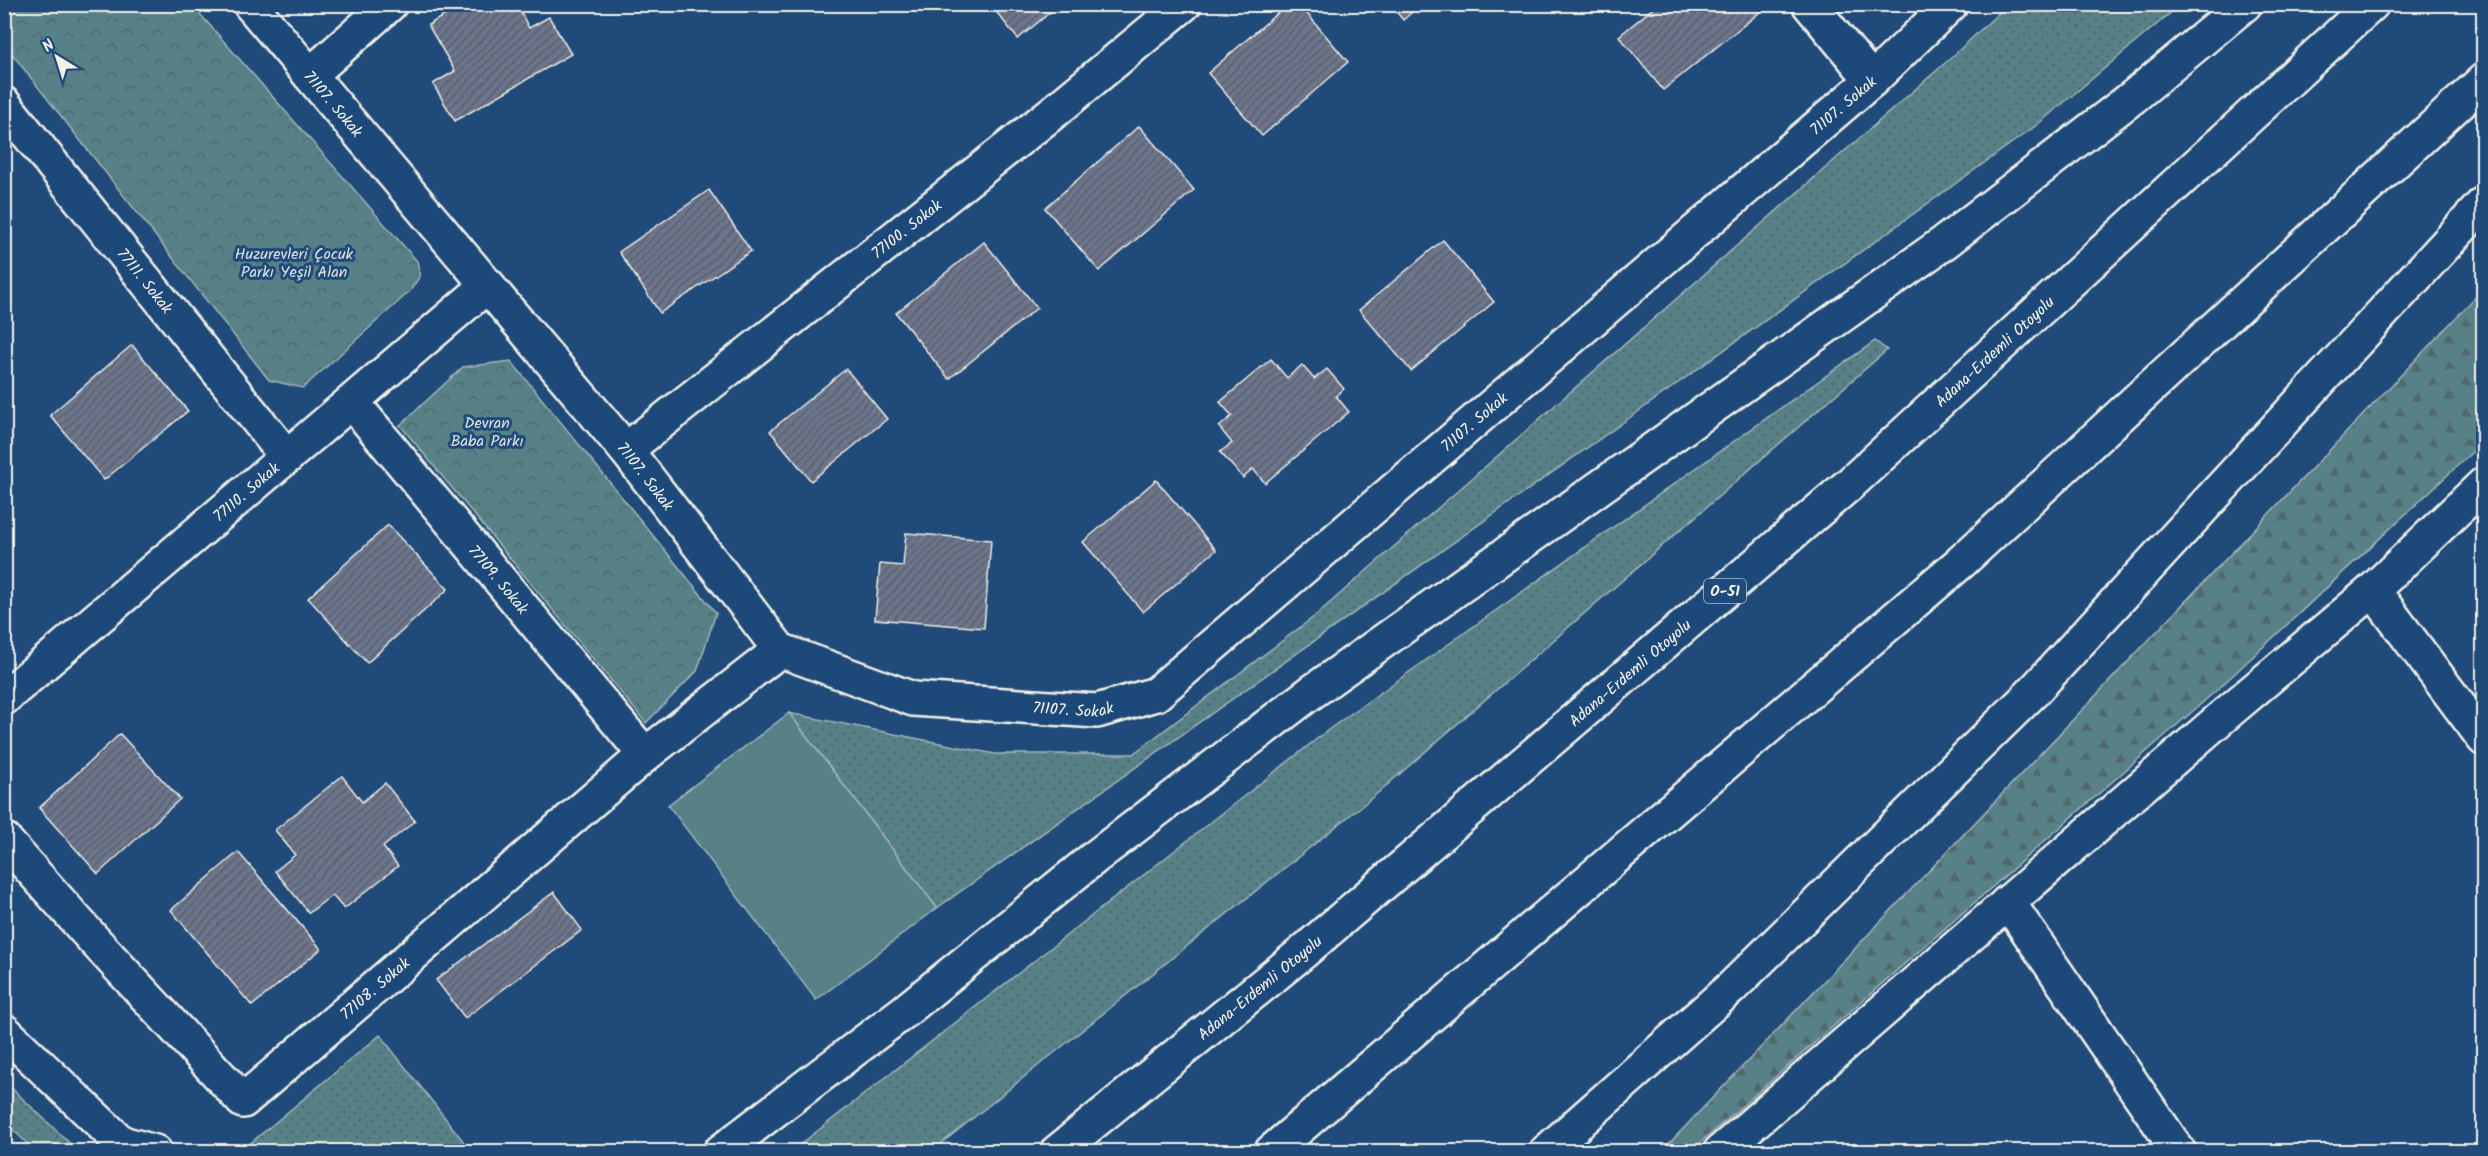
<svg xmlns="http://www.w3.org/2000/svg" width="2488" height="1156" font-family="Kalam,sans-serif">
<defs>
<pattern id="grass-dots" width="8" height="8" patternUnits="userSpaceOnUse" patternTransform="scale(1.5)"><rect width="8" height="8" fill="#588087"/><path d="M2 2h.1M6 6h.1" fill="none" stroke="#51676a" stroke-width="1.8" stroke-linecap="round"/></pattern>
<pattern id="forest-firs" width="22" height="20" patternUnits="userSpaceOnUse" patternTransform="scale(1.5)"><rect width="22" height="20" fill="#588087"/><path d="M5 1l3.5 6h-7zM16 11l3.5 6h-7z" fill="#51676a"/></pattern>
<pattern id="park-crowns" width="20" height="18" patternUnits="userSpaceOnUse" patternTransform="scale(1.5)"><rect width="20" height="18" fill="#588087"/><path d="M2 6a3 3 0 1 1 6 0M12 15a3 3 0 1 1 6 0" fill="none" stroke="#51676a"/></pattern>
<pattern id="building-hatch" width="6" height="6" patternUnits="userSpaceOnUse" patternTransform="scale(1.5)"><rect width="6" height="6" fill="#6c758c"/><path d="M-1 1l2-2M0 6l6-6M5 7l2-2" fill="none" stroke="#5a5e69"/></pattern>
</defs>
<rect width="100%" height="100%" fill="#1f4a7a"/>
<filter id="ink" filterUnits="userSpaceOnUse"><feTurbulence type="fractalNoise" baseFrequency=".0167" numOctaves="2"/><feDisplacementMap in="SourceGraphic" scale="12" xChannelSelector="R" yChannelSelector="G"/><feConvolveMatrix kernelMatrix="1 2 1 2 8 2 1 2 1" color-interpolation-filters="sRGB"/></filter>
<g filter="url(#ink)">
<g fill="url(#grass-dots)" stroke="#a6b8b8" stroke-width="1.5">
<path d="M2007 5H2180L2037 125 1635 414 937 908 789 713 995 754H1133L1315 616 1952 57Z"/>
<path d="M1875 341 1887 350 1379 792 932 1151H792L1332 727Z"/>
<path d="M380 1035 471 1151H241Z"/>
<path d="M5 1082 78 1151H35L5 1122Z"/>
</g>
<path fill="url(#forest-firs)" stroke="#a6b8b8" stroke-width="1.5" d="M2483 289V442L2218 689 1691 1151H1662Z"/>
<g fill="url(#park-crowns)" stroke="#a6b8b8" stroke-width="1.5">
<path d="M5 4 192 5 417 261 420 276 410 291 303 388 269 380 5 45Z"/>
<path d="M511 361 716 613 697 671 646 723 400 425 463 367Z"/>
</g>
<path fill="#588087" stroke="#a6b8b8" stroke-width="1.5" d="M789 713 937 908 816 1000 668 805Z"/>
<g fill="url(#building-hatch)" stroke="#f4f1e8" stroke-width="1.5">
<path d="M464 4H516L529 28 549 17 571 54 455 121 433 84 455 71 428 25Z"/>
<path d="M990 4H1060L1018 39Z"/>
<path d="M1288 4H1299L1348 62 1262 136 1208 73Z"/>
<path d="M1390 4H1421L1403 20Z"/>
<path d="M1658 4H1762L1765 8 1663 90 1619 36Z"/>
<path d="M1139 126 1194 190 1099 271 1045 208Z"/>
<path d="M709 190 751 251 660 313 619 252Z"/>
<path d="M1443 240 1494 302 1411 371 1359 310Z"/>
<path d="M984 242 1037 308 949 379 896 313Z"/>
<path d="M132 345 188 411 104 480 50 415Z"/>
<path d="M1271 359 1287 378 1302 365 1314 379 1327 369 1344 389 1336 396 1349 412 1265 483 1253 469 1243 478 1220 452 1232 443 1219 427 1232 416 1220 402Z"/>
<path d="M846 369 887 419 811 481 770 431Z"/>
<path d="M1156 480 1216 550 1143 612 1083 542Z"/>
<path d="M388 525 448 589 367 663 308 598Z"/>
<path d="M906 533 991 540 984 628 875 619 880 564 903 566Z"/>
<path d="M120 734 180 799 98 874 39 808Z"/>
<path d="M342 776 362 802 385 783 415 821 383 847 398 866 344 909 332 895 309 913 275 871 295 855 275 830Z"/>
<path d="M238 852 321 949 252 1006 171 910Z"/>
<path d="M554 892 582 930 465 1018 436 980Z"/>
</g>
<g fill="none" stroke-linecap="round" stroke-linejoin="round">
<defs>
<g id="minor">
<path id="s1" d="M250 4 626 450 780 650 913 699 1097 711 1156 694 1872 80 1951 4"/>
<path d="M1809 4 1872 80"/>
<path d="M310 75 390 4"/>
<path id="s2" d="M4 104 287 457"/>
<path id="s3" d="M352 402 645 755"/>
<path id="s4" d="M626 450 1056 110 1184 4"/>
<path d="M2373 590 2484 739"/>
<path id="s5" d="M4 698 488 285"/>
<path id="s6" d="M4 839 92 938 243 1101 645 755 780 650"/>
<path d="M2008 902 2179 1152"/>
<path d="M1720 1152 2221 718 2373 590 2484 484"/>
</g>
<path id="major" d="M4 1031 131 1152"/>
<g id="highway">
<path d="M122 1143 155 1152"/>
<path d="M720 1152 905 1011 1094 858 1309 694 1945 242 2133 97 2245 4"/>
<path id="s7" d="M1057 1152 1302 953 1852 482 2372 4"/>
<path d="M1271 1152 1961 562 2484 80"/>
<path d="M1546 1152 1732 987 2031 694 2484 203"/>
</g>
</defs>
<use href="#minor" stroke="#f4f1e8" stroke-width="38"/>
<use href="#major" stroke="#f4f1e8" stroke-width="38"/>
<use href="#highway" stroke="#f4f1e8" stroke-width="38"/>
<use href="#minor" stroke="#1f4a7a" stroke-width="33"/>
<use href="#major" stroke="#1f4a7a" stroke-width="33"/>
<use href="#highway" stroke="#1f4a7a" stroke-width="33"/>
</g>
</g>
<g text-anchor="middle" stroke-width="6" stroke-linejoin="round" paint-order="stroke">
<rect fill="#1f4a7a" stroke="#b4bfc7" stroke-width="1.5" x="1704" y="579" width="42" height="24" rx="4.5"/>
<g font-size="15" font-weight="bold" fill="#f4f1e8">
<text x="1725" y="596">O-51</text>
</g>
<g font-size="16" fill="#f4f1e8" stroke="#1f4a7a">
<text dy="6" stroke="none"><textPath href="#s1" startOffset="130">71107. Sokak</textPath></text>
<text dy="6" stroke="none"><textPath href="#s1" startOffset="2128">71107. Sokak</textPath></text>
<text dy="6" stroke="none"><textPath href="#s4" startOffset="357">77100. Sokak</textPath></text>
<text dy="6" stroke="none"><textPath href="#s2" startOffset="226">77111. Sokak</textPath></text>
<text dy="6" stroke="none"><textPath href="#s7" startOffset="1233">Adana-Erdemli Otoyolu</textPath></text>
<text dy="6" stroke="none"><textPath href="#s1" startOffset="1642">71107. Sokak</textPath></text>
<text dy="6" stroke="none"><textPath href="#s1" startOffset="616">71107. Sokak</textPath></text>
<text dy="6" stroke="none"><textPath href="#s5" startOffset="318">77110. Sokak</textPath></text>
<text dy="6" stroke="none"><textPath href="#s3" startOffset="230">77109. Sokak</textPath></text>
<text dy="6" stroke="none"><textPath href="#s7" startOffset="747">Adana-Erdemli Otoyolu</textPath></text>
<text dy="6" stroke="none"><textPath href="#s1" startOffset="1138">71107. Sokak</textPath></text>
<text dy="6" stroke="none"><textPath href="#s7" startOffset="261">Adana-Erdemli Otoyolu</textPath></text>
<text dy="6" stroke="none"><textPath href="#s6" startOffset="528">77108. Sokak</textPath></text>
</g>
<g font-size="16" fill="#dde0d9" stroke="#1f4a7a">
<text x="294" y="259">Huzurevleri Çocuk<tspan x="294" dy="18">Parkı Yeşil Alan</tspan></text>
<text x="487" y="428">Devran<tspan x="487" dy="18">Baba Parkı</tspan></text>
</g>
</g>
<rect width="2488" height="1156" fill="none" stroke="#1f4a7a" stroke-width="24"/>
<rect x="12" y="12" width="2464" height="1132" fill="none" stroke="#f4f1e8" stroke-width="2" filter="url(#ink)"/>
<g transform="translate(57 57) rotate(322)" stroke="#1f4a7a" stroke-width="4.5" paint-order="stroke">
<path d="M0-4.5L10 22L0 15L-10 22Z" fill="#f4f1e8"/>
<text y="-9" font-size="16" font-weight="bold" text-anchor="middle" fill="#f4f1e8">N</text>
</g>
</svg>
